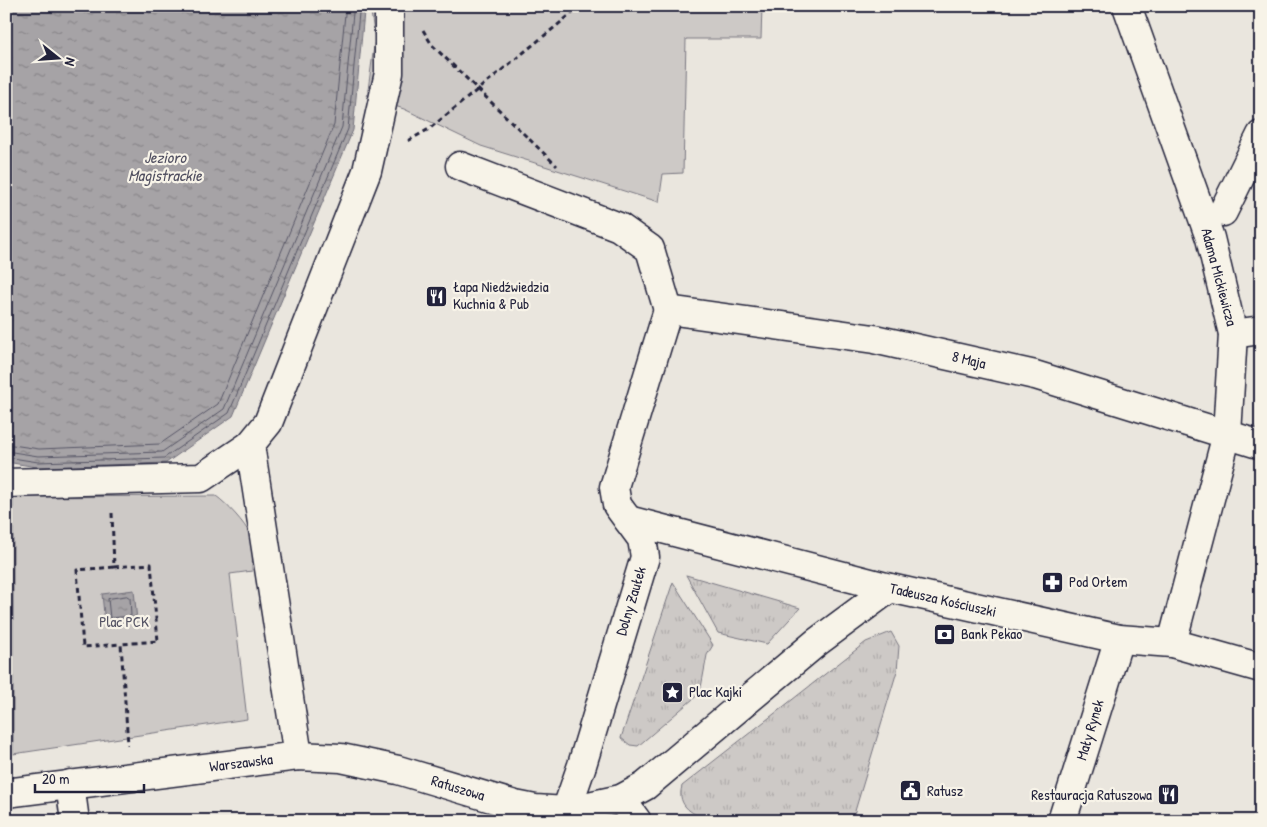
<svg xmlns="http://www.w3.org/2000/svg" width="1267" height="827" font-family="'Patrick Hand',sans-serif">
<defs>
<pattern id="grass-tufts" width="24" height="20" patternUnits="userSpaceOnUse" patternTransform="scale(1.25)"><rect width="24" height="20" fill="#cdc9c6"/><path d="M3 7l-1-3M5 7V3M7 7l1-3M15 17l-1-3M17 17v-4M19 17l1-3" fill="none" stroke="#b0acab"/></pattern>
<pattern id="water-ripples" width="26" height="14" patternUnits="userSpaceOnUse" patternTransform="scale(1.25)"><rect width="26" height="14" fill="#a6a3a6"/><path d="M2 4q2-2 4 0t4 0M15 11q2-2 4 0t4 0" fill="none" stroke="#878488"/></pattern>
</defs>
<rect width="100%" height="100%" fill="#eae6de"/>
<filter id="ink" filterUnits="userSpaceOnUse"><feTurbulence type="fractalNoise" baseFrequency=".02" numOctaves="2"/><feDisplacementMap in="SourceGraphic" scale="10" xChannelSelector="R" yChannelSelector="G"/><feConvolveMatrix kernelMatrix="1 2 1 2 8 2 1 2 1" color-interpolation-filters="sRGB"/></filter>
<g filter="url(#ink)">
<g fill="url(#grass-tufts)" stroke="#787680">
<path d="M686 575 800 608 767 644 718 633Z"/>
<path d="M673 582 713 645 707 655 700 693 638 746 630 745 621 738Z"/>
<path d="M891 632 899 646 897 671 852 821H711C694 815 676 807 682 786L866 642Z"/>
</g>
<g fill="#cdc9c6" stroke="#787680">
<path d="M370 6H762L761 39H686L683 173 663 174 659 202 481 146 404 109 367 97 375 39Z"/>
<path d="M216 496C226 503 246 524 250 535 254 546 252 560 252 571L230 574 247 719 13 754V497Z"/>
</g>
<g fill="url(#water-ripples)" stroke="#716f7b">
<path d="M6 6H363L364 12 353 130 233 416 166 463 37 467 6 462Z"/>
<path d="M134 590 137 621 105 624 102 594Z"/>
</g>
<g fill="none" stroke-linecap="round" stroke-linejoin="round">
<g stroke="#575666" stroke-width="1">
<path d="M6 444 39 449 160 444 218 404 334 125 345 14V6"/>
<path d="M6 451 38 456 162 452 224 409 342 127 353 13 352 6"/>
<path d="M6 457 38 462 164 458 229 413 348 129 359 13 358 6"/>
<path d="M127 596 130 598 131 616 110 618 108 599Z"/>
</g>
<defs>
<g id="minor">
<path d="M1127 6 1210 238 1233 334 1227 434 1172 643"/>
<path d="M460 166 619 227 650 249 668 310"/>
<path d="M1223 212 1261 135"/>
<path d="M668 310 874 339 1035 375 1261 445"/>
<path d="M1233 334 1261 330"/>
<path d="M250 445 298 756"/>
<path d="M6 483 201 478 250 445 268 423 367 171 389 73V6"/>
<path d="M628 520 890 588 1119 639 1172 643 1261 668"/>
<path d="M70 784 75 821"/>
<path d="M6 793 298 756 341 758 398 770 515 805 535 809 566 811 621 799 645 786 817 642 890 588"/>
<path d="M621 799 637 821"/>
<path d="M566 811 582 765 645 557 642 539 617 505 614 487 668 310"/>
<path d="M1062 821 1119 639"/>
</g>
</defs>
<use href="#minor" stroke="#22223b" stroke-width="31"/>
<g stroke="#22223b" stroke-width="3" stroke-dasharray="5 4" stroke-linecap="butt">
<path d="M423 30 432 45 557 166"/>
<path d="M408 141 429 129 581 6"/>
<path d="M112 513 114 567 151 564 158 641 121 644 128 745"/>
<path d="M114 567 77 570 83 647 121 644"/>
</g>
<use href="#minor" stroke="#f7f3e8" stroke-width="28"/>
</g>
</g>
<defs>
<symbol id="restaurant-square" viewBox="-11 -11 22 22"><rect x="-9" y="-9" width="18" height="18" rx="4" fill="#22223b" stroke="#f7f3e8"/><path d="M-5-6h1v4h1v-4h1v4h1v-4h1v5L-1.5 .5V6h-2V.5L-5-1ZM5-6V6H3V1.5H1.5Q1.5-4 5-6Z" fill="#fff"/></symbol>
<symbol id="pharmacy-square" viewBox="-11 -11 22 22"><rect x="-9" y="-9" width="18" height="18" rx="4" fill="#22223b" stroke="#f7f3e8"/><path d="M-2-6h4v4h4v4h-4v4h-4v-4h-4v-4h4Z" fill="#fff"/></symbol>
<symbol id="bank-square" viewBox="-11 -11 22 22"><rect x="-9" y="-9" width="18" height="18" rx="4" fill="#22223b" stroke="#f7f3e8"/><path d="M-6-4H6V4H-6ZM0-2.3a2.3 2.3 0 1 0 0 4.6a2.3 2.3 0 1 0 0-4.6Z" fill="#fff"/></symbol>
<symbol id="sight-square" viewBox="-11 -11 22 22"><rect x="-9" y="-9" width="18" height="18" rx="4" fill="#22223b" stroke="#f7f3e8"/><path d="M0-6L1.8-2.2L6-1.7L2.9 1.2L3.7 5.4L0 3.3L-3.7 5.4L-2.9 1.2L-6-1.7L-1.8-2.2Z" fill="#fff"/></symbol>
<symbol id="civic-square" viewBox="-11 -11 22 22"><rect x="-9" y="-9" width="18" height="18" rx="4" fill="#22223b" stroke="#f7f3e8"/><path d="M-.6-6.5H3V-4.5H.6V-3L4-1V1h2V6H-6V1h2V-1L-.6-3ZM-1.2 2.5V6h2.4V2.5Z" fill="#fff"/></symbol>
</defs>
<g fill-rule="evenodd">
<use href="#restaurant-square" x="424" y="284" width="25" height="25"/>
<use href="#pharmacy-square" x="1040" y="570" width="25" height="25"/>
<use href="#bank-square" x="932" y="622" width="25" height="25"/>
<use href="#sight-square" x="660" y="680" width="25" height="25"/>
<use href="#civic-square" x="898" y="778" width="25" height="25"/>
<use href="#restaurant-square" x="1156" y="782" width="25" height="25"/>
</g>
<g text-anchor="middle" stroke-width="4.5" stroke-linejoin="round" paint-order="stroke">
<g font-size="15" fill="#22223b" stroke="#f7f3e8">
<text transform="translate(1219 277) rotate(75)" y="5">Adama Mickiewicza</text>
<text transform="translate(969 360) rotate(13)" y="5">8 Maja</text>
<text transform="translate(943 600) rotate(13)" y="5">Tadeusza Kościuszki</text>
<text transform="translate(631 601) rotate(-73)" y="5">Dolny Zaułek</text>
<text transform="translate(1090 730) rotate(-73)" y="5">Mały Rynek</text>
<text transform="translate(241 763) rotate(-7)" y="5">Warszawska</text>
<text transform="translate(458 788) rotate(17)" y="5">Ratuszowa</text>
</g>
<g font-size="15" fill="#22223b" stroke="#f7f3e8" text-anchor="start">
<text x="453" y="292">Łapa Niedźwiedzia<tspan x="453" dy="17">Kuchnia &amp; Pub</tspan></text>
<text x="1069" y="587">Pod Orłem</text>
<text x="961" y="639">Bank Pekao</text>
<text x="689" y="697">Plac Kajki</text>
<text x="927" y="796">Ratusz</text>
<text x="1152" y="800" text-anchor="end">Restauracja Ratuszowa</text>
</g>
<g font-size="15" fill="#555465" stroke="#f7f3e8">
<text x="124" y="627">Plac PCK</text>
</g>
<g font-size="16" font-style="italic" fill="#504f60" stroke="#f7f3e8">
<text x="165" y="163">Jezioro<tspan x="165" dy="18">Magistrackie</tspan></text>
</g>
</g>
<rect width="1267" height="827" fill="none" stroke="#f7f3e8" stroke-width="25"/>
<rect x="12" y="12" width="1242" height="802" fill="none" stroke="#22223b" stroke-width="2" filter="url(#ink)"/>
<g transform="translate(58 58) rotate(107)" stroke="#f7f3e8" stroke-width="4" paint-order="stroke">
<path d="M0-4L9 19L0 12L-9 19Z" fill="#22223b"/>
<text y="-8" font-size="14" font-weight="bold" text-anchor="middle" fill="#22223b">N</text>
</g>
<path d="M35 784v8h109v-8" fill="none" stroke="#22223b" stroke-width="2.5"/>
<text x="42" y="784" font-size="15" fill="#22223b" stroke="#f7f3e8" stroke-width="4" paint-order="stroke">20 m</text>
</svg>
